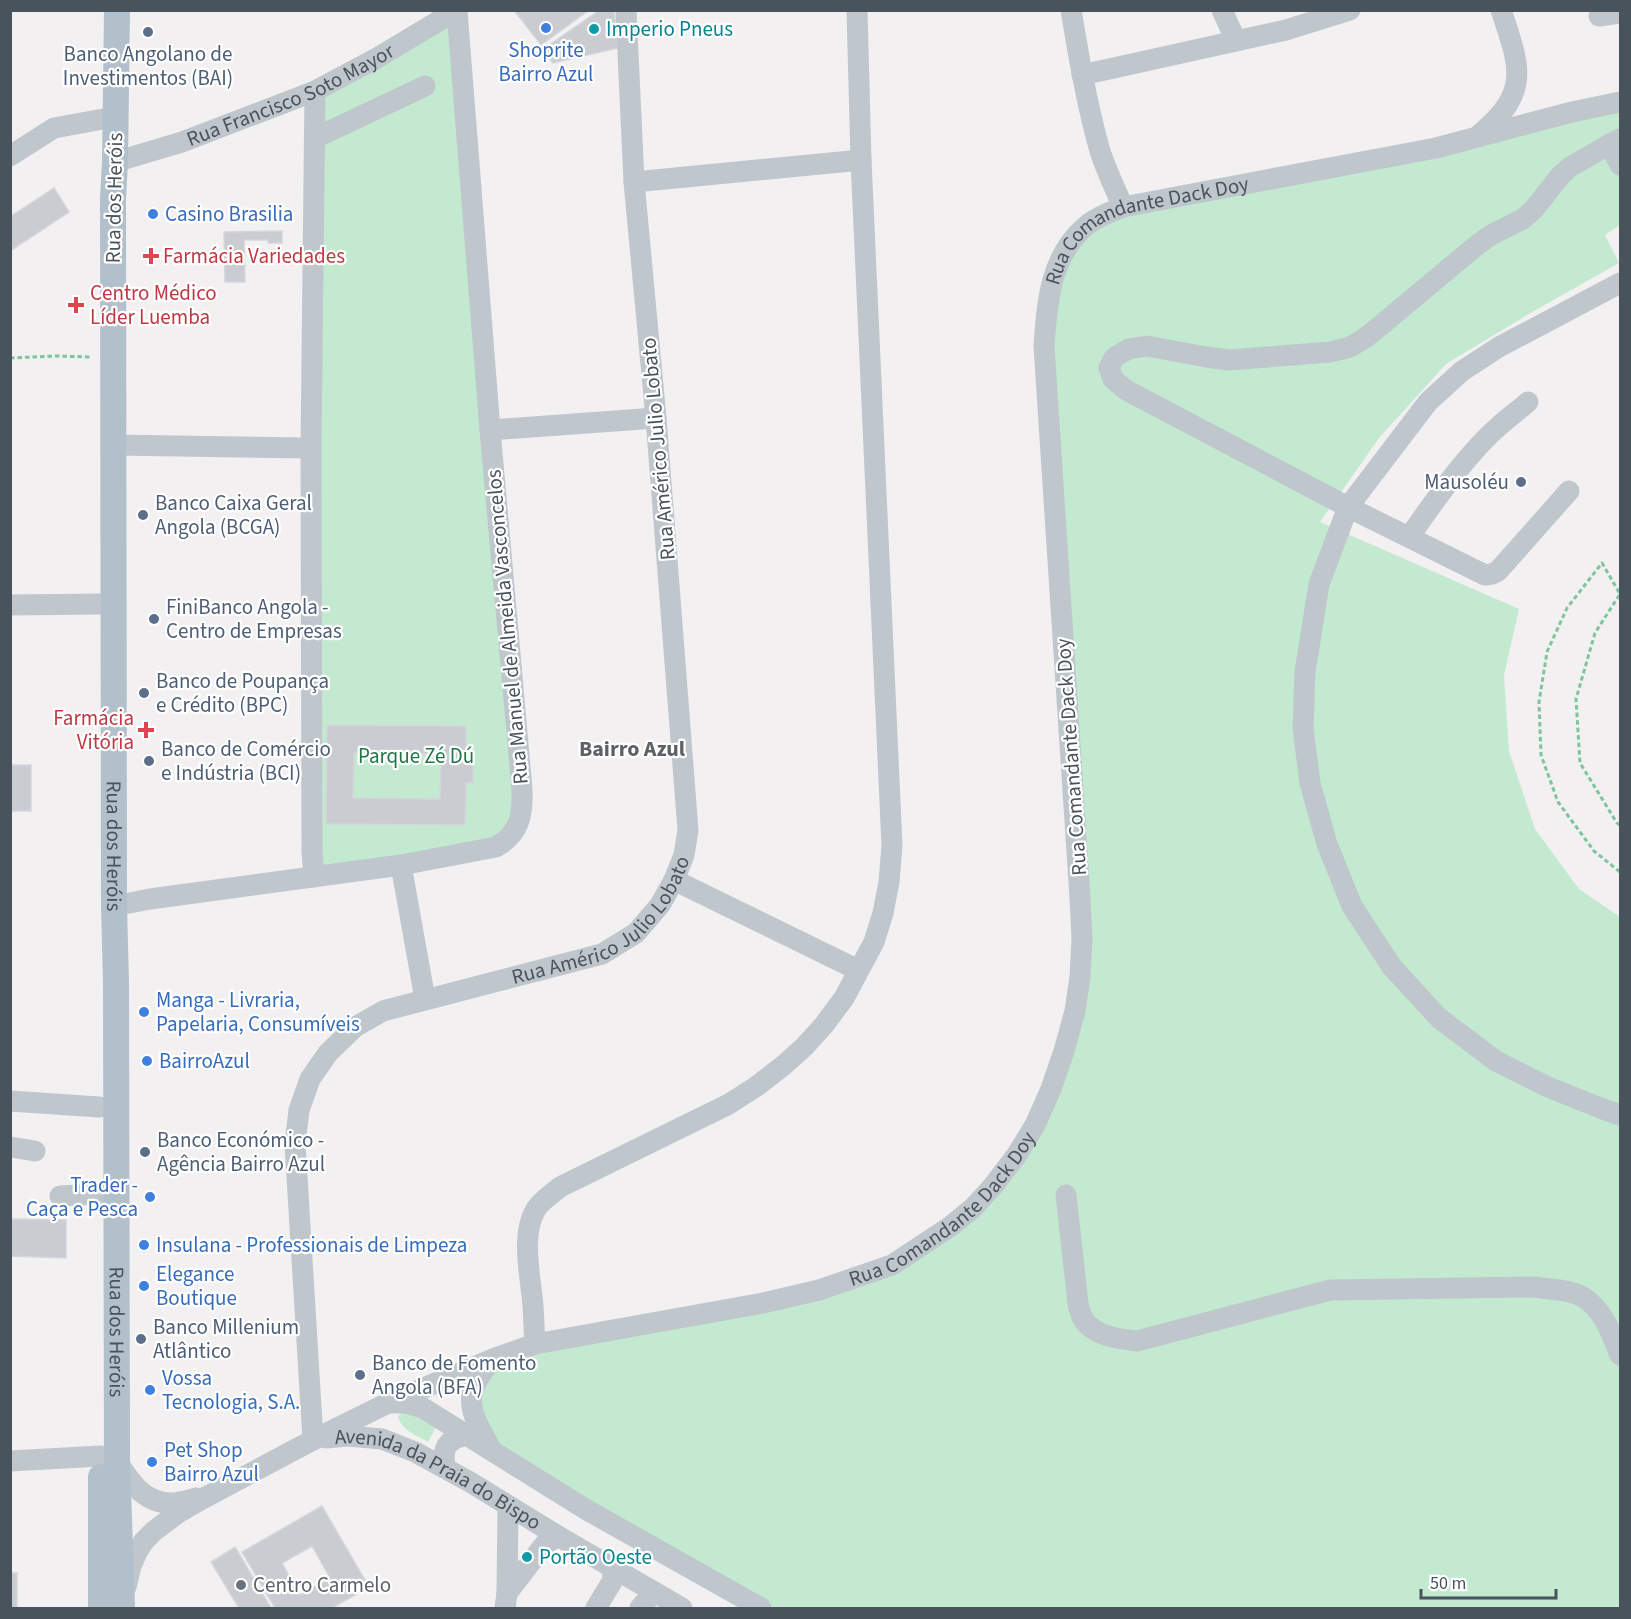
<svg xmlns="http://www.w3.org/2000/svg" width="1631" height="1619" font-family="'Source Sans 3',sans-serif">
<rect width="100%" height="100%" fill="#f2f0f0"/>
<g fill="#c3ead0">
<path d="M457 11 522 789 506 841 314 877 315 91Z"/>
<path d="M1620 103V225L1605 235 1619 263 1532 312 1446 364 1379 438 1320 522 1519 609 1504 675 1509 751 1535 829 1579 889 1620 917V1608H761L492 1452 473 1390 493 1359 763 1303 921 1247 1016 1156 1075 1011 1048 303 1088 225Z"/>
<path d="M405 1411 437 1425 428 1442C416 1435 401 1430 398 1416Z"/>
</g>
<g fill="#caccd1" stroke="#d4d6da" stroke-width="1.5" fill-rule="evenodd">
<path d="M514 10H589L541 45Z"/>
<path d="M600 10H614L618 48 553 63 542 50Z"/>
<path d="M54 188 69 212 10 251V217Z"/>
<path d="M282 231V243H268V240H244L245 282H225L224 232Z"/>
<path d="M327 725 466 726V761H473V783H466L465 825 326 824ZM354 753 441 754 440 799 353 798Z"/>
<rect x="10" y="765" width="21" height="46"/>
<path d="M10 1219 66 1220V1258L10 1256Z"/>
<path d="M322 1506 369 1587 332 1608H275L242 1552ZM312 1546 330 1578 300 1595 282 1563Z"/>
<path d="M235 1547 271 1608H239L211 1562Z"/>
<rect x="10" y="1573" width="7" height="35"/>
</g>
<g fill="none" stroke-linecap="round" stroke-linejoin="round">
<g stroke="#7ec59f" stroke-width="3" stroke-dasharray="4.5 3" stroke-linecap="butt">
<path d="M10 358 55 356 91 357"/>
<path d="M1620 825 1617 823 1580 763 1576 699 1595 633 1620 594 1602 563 1567 608 1547 652 1539 702 1541 755 1558 802 1594 851 1620 872"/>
</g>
<g stroke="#bfc7cd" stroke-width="21">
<path d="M1071 10C1079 58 1087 105 1100 151 1106 170 1115 188 1123 207"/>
<path d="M1222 10 1236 41"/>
<path d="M1599 16 1620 13"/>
<path d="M1082 75 1286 30 1350 10"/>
<path d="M1479 135C1531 92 1520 67 1501 10"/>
<path d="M315 138 425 86"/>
<path d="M1620 139 1610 144 1620 165"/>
<path d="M10 156 54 128 103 119"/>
<path id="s1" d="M115 162 182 142 315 91 377 58 457 10"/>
<path d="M634 182 861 160"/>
<path d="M1620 283 1499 347 1462 371 1428 402 1348 507 1319 584 1305 672 1303 728 1310 783 1327 844 1352 906 1392 967 1439 1018 1496 1061 1548 1087 1603 1109 1620 1115"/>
<path d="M490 430 656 418"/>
<path d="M114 445 311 448"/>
<path d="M1569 491 1498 571 1492 574 1485 575 1348 507 1126 390 1113 379 1109 368 1114 358 1128 349 1147 346 1206 357 1229 360 1330 352 1350 347 1365 338 1380 326 1477 245 1491 235 1523 219 1534 209 1560 176 1570 167 1610 144"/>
<path d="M1409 537C1437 498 1464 457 1499 426 1509 417 1519 410 1528 402"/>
<path d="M10 605 101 604"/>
<path d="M401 865 425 999"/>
<path d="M314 877 312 851 311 448 315 91"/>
<path d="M674 880 858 970"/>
<path d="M114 906 150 899 401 865 496 847C520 833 523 815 522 789L490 430 457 11"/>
<path d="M10 1101 99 1107"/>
<path d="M10 1147 35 1151"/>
<path d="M1066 1195 1078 1303C1079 1307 1080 1313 1082 1317 1092 1336 1118 1339 1137 1341L1330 1290 1533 1287C1548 1289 1569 1289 1583 1297 1603 1309 1612 1335 1620 1355"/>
<path d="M60 1196 100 1194"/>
<path d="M535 1344C534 1332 534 1319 533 1306 531 1278 520 1235 536 1209 542 1200 552 1194 560 1187L729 1104 757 1086 784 1065 804 1047 824 1025 844 998 874 942 883 913 889 882 892 846 861 160 857 10"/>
<path d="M391 1403H406L423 1408 587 1510 761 1608"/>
<path id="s2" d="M326 1438 348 1436 382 1439 415 1452 470 1482 558 1536 682 1608"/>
<path id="s3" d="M313 1440 295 1144 299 1110 310 1079 328 1053 355 1027 383 1011 602 954 636 933 660 905 674 880 684 855 688 830 656 418 634 182 626 10"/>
<path d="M491 1449C470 1411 460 1396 492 1360"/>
<path d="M10 1461 101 1456"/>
<path d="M117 1461C130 1481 144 1504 172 1503 180 1503 189 1500 196 1498"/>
<path d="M445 1467C442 1448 446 1440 466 1435"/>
<path id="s4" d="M126 1587 131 1566 137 1552 144 1541 154 1531 178 1513 206 1497 313 1440 388 1403 493 1359 535 1344 763 1303 819 1290 892 1265 951 1226 973 1208 993 1186 1016 1156 1035 1125 1051 1089 1064 1051 1075 1011 1080 977 1082 939 1080 898 1044 346C1047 303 1050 256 1086 226 1097 217 1110 212 1123 207L1436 148 1572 112 1620 102"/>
<path d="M507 1593 545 1544 558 1536"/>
<path d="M505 1608 507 1593 508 1506"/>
<path d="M596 1608 613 1580 612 1567"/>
<path d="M640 1608 654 1592"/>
</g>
<g stroke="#b2c0cb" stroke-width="26">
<path id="s5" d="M117 10 115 162 113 199 114 906 116 982 117 1461 122 1608"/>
<path d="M101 1477V1608"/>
</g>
</g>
<g fill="#3f7fe0" stroke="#fff" stroke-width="2">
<circle cx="546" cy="28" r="6"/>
<circle cx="153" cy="214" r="6"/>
<circle cx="144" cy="1012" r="6"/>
<circle cx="147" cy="1061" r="6"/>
<circle cx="150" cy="1197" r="6"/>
<circle cx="144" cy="1245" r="6"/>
<circle cx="144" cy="1286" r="6"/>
<circle cx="150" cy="1390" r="6"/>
<circle cx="152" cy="1462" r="6"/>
</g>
<g fill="#0f9aa8" stroke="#fff" stroke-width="2">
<circle cx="594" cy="29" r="6"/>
<circle cx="527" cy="1557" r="6"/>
</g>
<g fill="#5c6f8a" stroke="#fff" stroke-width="2">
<circle cx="148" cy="32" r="6"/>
<circle cx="1521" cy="482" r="6"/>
<circle cx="143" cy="515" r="6"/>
<circle cx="154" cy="619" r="6"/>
<circle cx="144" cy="693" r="6"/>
<circle cx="149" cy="761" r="6"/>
<circle cx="145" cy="1152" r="6"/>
<circle cx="141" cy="1339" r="6"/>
<circle cx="360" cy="1375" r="6"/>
</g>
<g fill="#e0444e" stroke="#fff" stroke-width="2">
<path d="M148 247h6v6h6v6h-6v6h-6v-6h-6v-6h6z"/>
<path d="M73 296h6v6h6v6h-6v6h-6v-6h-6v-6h6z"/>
<path d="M143 721h6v6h6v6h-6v6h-6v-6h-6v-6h6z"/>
</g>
<circle fill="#6b7280" stroke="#fff" stroke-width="2" cx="241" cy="1585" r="6"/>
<g text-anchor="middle" stroke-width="4.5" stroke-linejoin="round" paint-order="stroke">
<g font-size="21" fill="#0d838f" stroke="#fff" text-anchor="start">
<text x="606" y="36">Imperio Pneus</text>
<text x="539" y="1564">Portão Oeste</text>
</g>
<g font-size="21" fill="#366cbe" stroke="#fff" text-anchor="start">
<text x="546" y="57" text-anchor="middle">Shoprite<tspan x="546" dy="24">Bairro Azul</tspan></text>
<text x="165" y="221">Casino Brasilia</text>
<text x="156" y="1007">Manga - Livraria,<tspan x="156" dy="24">Papelaria, Consumíveis</tspan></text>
<text x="159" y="1068">BairroAzul</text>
<text x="138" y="1192" text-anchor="end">Trader -<tspan x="138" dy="24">Caça e Pesca</tspan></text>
<text x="156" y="1252">Insulana - Professionais de Limpeza</text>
<text x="156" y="1281">Elegance<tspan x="156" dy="24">Boutique</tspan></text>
<text x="162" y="1385">Vossa<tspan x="162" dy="24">Tecnologia, S.A.</tspan></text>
<text x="164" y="1457">Pet Shop<tspan x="164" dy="24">Bairro Azul</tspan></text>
</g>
<g font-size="21" fill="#4e5e75" stroke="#fff" text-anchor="start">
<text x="148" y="61" text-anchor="middle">Banco Angolano de<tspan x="148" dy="24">Investimentos (BAI)</tspan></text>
<text x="1509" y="489" text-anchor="end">Mausoléu</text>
<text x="155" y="510">Banco Caixa Geral<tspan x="155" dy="24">Angola (BCGA)</tspan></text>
<text x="166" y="614">FiniBanco Angola -<tspan x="166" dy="24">Centro de Empresas</tspan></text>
<text x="156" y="688">Banco de Poupança<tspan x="156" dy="24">e Crédito (BPC)</tspan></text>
<text x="161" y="756">Banco de Comércio<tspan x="161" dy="24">e Indústria (BCI)</tspan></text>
<text x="157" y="1147">Banco Económico -<tspan x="157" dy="24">Agência Bairro Azul</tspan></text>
<text x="153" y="1334">Banco Millenium<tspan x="153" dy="24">Atlântico</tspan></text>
<text x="372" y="1370">Banco de Fomento<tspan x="372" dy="24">Angola (BFA)</tspan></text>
</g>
<g font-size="21" fill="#49535b" stroke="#fff">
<text dy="7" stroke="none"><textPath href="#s1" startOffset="188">Rua Francisco Soto Mayor</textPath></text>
<text transform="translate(114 198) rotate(-89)" y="7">Rua dos Heróis</text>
<text dy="7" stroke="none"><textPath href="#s4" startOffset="2028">Rua Comandante Dack Doy</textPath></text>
<text transform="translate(658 449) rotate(-95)" y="7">Rua Américo Julio Lobato</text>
<text transform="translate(507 627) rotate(-95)" y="7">Rua Manuel de Almeida Vasconcelos</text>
<text transform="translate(1071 757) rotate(-94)" y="7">Rua Comandante Dack Doy</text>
<text dy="7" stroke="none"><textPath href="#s5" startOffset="836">Rua dos Heróis</textPath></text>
<text dy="7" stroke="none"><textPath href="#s3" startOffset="710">Rua Américo Julio Lobato</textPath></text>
<text dy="7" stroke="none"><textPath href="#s4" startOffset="930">Rua Comandante Dack Doy</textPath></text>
<text dy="7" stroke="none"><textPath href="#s5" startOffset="1322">Rua dos Heróis</textPath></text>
<text dy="7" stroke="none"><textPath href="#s2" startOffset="122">Avenida da Praia do Bispo</textPath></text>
</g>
<g font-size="21" fill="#be3a42" stroke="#fff" text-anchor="start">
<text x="163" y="263">Farmácia Variedades</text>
<text x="90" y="300">Centro Médico<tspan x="90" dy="24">Líder Luemba</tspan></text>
<text x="134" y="725" text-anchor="end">Farmácia<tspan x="134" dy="24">Vitória</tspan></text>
</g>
<g font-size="21" fill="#217547" stroke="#fff">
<text x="416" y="763">Parque Zé Dú</text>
</g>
<g font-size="21" fill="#5b616d" stroke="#fff" text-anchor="start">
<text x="253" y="1592">Centro Carmelo</text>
</g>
<g font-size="22" font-weight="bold" fill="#5d6064" stroke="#fff">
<text x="632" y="756">Bairro Azul</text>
</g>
</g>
<rect width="1631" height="1619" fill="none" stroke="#49535b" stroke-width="24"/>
<path d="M1421 1589v9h135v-9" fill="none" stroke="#49535b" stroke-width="3"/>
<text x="1430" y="1589" font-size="18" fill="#49535b" stroke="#ffffff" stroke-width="4.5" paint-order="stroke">50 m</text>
</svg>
